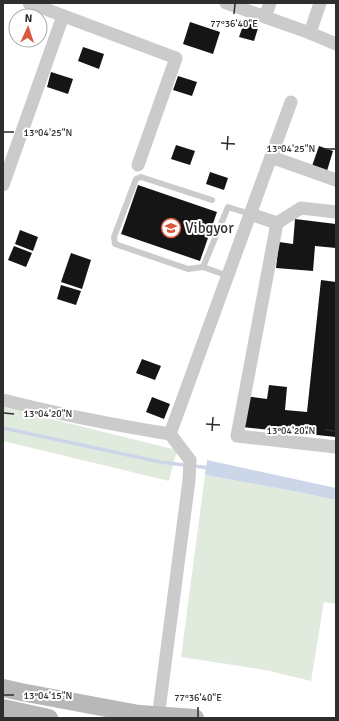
<svg xmlns="http://www.w3.org/2000/svg" width="339" height="721" font-family="Signika,sans-serif">
<rect width="100%" height="100%" fill="#fff"/>
<g fill="#e1ebdd">
<path d="M3 407 177 450 169 481 3 441Z"/>
<path d="M205 475 293 491 336 500V604L324 602 311 681 265 670 181 657Z"/>
</g>
<path fill="#cbd6e9" d="M207 460 336 488V500L293 491 205 475Z"/>
<g fill="none" stroke-linecap="round" stroke-linejoin="round">
<path stroke="#cbd6e9" stroke-width="3.5" d="M3 428 160 462 210 468"/>
</g>
<g fill="#151515">
<path d="M245 20 259 25 254 41 239 37Z"/>
<path d="M190 22 220 32 213 54 183 44Z"/>
<path d="M83 47 104 54 99 69 78 61Z"/>
<path d="M51 72 73 79 68 94 47 87Z"/>
<path d="M178 76 197 82 192 96 173 90Z"/>
<path d="M176 145 195 151 190 165 171 159Z"/>
<path d="M319 146 333 151 327 171 312 166Z"/>
<path d="M210 172 228 178 224 190 206 184Z"/>
<path d="M138 185 217 212 200 261 121 234Z"/>
<path d="M295 219 336 224V248L315 246 313 271 276 268 279 242 293 244Z"/>
<path d="M20 230 38 237 33 251 15 244Z"/>
<path d="M14 246 32 253 26 267 8 260Z"/>
<path d="M71 253 91 260 82 289 61 282Z"/>
<path d="M321 280 336 282V437L242 427 245 396 267 399 269 385 287 387 285 410 307 412Z"/>
<path d="M61 285 81 291 76 305 57 299Z"/>
<path d="M142 359 161 366 155 380 136 373Z"/>
<path d="M152 397 170 404 164 419 146 412Z"/>
</g>
<g fill="none" stroke-linecap="round" stroke-linejoin="round">
<g stroke="#cbcbcb" stroke-width="6">
<path d="M212 200 141 177 136 179 114 237 115 244 188 269 203 267 228 276"/>
<path d="M203 267 228 207 250 214"/>
</g>
<g stroke="#cbcbcb" stroke-width="13">
<path d="M29 3 176 58 138 165"/>
<path d="M226 3 310 33 336 44"/>
<path d="M265 17 270 3"/>
<path d="M310 33 320 3"/>
<path d="M271 157 336 180"/>
<path d="M3 185 63 16"/>
<path d="M336 212 301 208 277 223 237 436 336 447"/>
<path d="M250 214 277 223"/>
<path d="M3 400C58 414 114 425 170 434L190 460 189 480 158 718"/>
<path d="M170 434 291 102"/>
</g>
<g stroke="#b8b8b8" stroke-width="18">
<path d="M3 688 21 692 139 714 195 718"/>
<path d="M3 708 49 718"/>
</g>
</g>
<path fill="none" stroke="#2e2e2e" stroke-width="1.5" d="M234 14 235 4M4 132H14M221 143 235 144M325 149H335M227 150 228 136M4 413 14 414M206 424 220 425M325 430 335 431M212 431 213 417M4 695H14M198 717V707"/>
<defs>
<symbol id="school-ring" viewBox="-11 -11 22 22"><circle r="9.5" fill="#fff" stroke="#d9583d" stroke-width="1.5"/><path d="M0-5L7-2L0 1L-7-2ZM-4 1L0 2.5L4 1V4Q0 6-4 4Z" fill="#d9583d"/></symbol>
</defs>
<g fill-rule="evenodd">
<use href="#school-ring" x="160" y="217" width="22" height="22"/>
</g>
<g text-anchor="middle" stroke-width="4" stroke-linejoin="round" paint-order="stroke">
<g font-size="15" fill="#2e2e2e" stroke="#fff" text-anchor="start">
<text x="185" y="233">Vibgyor</text>
</g>
</g>
<g font-size="10" text-anchor="middle" fill="#2e2e2e" stroke="#fff" stroke-width="4" stroke-linejoin="round" paint-order="stroke">
<text x="234" y="27">77°36'40"E</text>
<text x="48" y="136">13°04'25"N</text>
<text x="291" y="152">13°04'25"N</text>
<text x="48" y="417">13°04'20"N</text>
<text x="291" y="434">13°04'20"N</text>
<text x="48" y="699">13°04'15"N</text>
<text x="198" y="701">77°36'40"E</text>
</g>
<rect width="339" height="721" fill="none" stroke="#2e2e2e" stroke-width="8"/>
<g transform="translate(28 28) rotate(3)"><circle r="19" fill="#ffffff" stroke="#ababab"/>
<path d="M0-3L7 15L0 10L-7 15Z" fill="#d9583d"/>
<text y="-6" font-size="11" font-weight="bold" text-anchor="middle" fill="#2e2e2e">N</text>
</g>
</svg>
